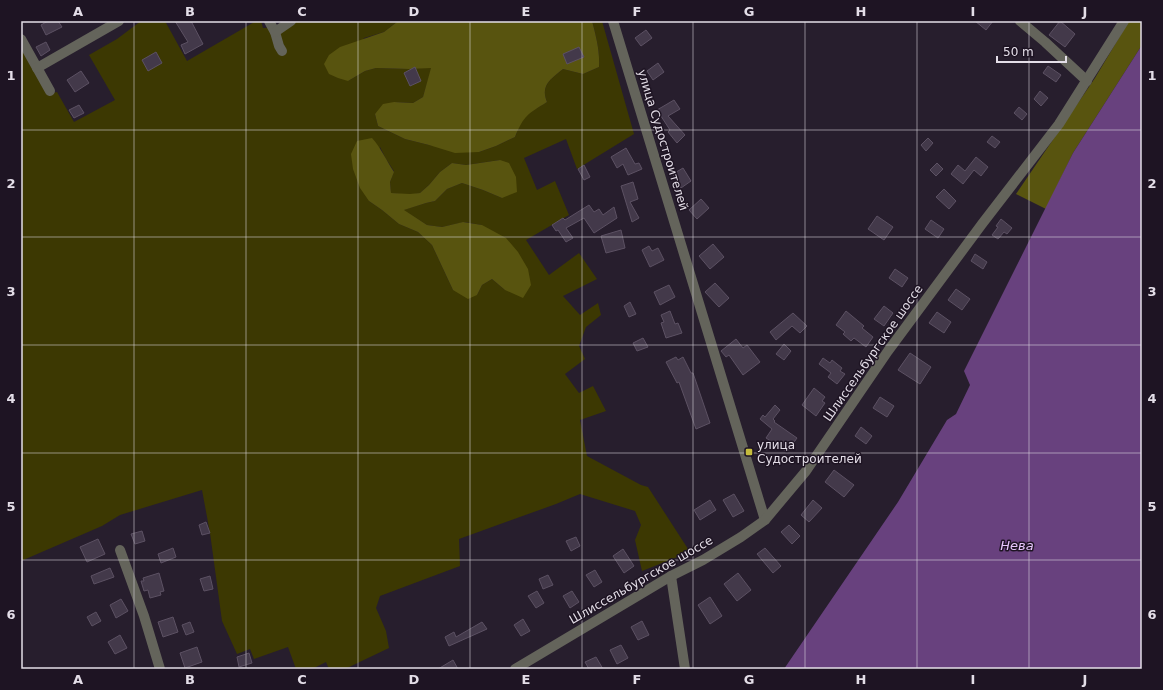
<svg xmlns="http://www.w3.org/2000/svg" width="1163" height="690" font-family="'DejaVu Sans',sans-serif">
<rect width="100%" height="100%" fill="#271e2d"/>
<path fill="#3c3802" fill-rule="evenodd" d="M141 21H165L187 61 256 21H261L263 28 281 27 291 21H403L397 22 384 32 364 38 348 81 365 71 376 68 409 69 432 67 423 97 413 103 394 102 375 114 378 126 405 139 429 145 479 152 496 146 515 137 520 124 527 114 547 102C540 85 551 79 563 69L583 74 599 67C600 51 596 36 592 21H602L634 134 577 169 566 139 524 158 537 190 555 181 569 215 526 240 549 275 579 253 597 279 563 296 580 315 598 303 601 315 586 327 579 346 585 359 565 374 579 393 593 386 606 411 580 420 587 456 641 485 648 487 690 552 642 571 635 540 641 525 635 511 580 494 556 504 459 539 460 566 380 596 376 608 386 631 389 648 345 669H329L326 662 312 669H296L288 647 254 659 250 649 237 654 222 621 210 533 202 490 120 515 102 526 21 561V47L48 94 57 92 74 122 115 100 89 55 117 39ZM380 147 386 159 394 171 390 182 391 193 410 195 420 193 429 185 440 172 452 163 466 165 500 160 502 198 483 190 462 183 447 189 435 201 426 203 403 210 427 225 442 227 464 222 482 225 505 290 492 279 482 285 477 295 453 290 432 245 418 232 399 224 382 210 369 201Z"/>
<g fill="#58540f">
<path d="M403 21H592C596 36 600 51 599 67L583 74 563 69C551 79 540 85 547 102 528 114 524 115 515 137L496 146 479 152 455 153 429 145 405 139 378 126 375 114 383 104 394 102 413 103 423 97 431 68 409 69 376 68 365 71 348 81 338 78 329 74 324 64 329 55 340 47 384 32 397 22Z"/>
<path d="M1129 21H1142V45L1073 153 1046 209 1016 194 1095 78Z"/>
<path d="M372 138C381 148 386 160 394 172L390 182 391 193 410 194 420 193 429 185 440 172 452 163 466 165 500 160 509 163 516 177 517 192 502 198 483 190 462 183 447 189 435 201 426 203 404 210 427 225 442 227 463 222 482 225 506 238 518 252 528 269 531 285 523 298 505 290 492 279 482 285 477 295 468 299 453 290 432 245 418 232 399 224 382 210 369 201 360 188 353 169 351 154 357 141Z"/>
</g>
<path fill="#68417e" d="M1142 45V669H784L898 502 947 420 956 414 970 385 964 371 1073 153Z"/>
<g fill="#43394a" stroke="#5c5163">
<path d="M48 21H58L62 27 46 35 41 25Z"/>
<path d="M175 21H191L203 44 185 54 181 45 188 42Z"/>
<path d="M975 21H993L986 30Z"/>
<path d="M1060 21 1075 34 1065 47 1049 35Z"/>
<path d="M646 30 652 38 641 46 635 38Z"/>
<path d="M46 42 50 50 41 56 36 47Z"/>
<path d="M579 47 584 57 567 64 563 54Z"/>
<path d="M156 52 162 63 148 71 142 60Z"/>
<path d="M658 63 664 72 653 80 647 71Z"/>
<path d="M1048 66 1061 75 1056 82 1043 73Z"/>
<path d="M415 67 421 81 410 86 404 73Z"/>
<path d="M81 71 89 83 75 92 67 80Z"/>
<path d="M1040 91 1048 98 1041 106 1034 99Z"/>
<path d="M674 100 680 109 668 116 685 135 677 143 668 132 670 130 657 110Z"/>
<path d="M79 105 84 113 74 118 69 110Z"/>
<path d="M1019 107 1027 114 1022 120 1014 113Z"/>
<path d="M992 136 1000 142 995 148 987 142Z"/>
<path d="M928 138 933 143 926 151 921 145Z"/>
<path d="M626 148 635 164 639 163 642 169 628 175 623 164 617 168 611 157Z"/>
<path d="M976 157 988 167 981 176 974 170 963 184 951 174 958 165 965 171Z"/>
<path d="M937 163 943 169 936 176 930 170Z"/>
<path d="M584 165 590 177 584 180 578 169Z"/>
<path d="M683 168 691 181 681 188 673 174Z"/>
<path d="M633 182 638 199 630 202 639 218 632 222 621 186Z"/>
<path d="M944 189 956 201 949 209 936 197Z"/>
<path d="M701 199 709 208 697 219 689 210Z"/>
<path d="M589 205 594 212 599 209 603 215 614 207 617 218 594 233 584 218 566 228 573 238 566 242 558 230 556 231 552 225 563 218 565 220Z"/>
<path d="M877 216 893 227 884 240 868 229Z"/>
<path d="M1001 219 1012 228 1007 234 1004 232 998 239 992 235 998 227 996 226Z"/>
<path d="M931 220 944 229 938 238 925 229Z"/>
<path d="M621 230 625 248 606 253 601 236Z"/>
<path d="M713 244 724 257 710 269 699 256Z"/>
<path d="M649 246 652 251 658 248 664 260 650 267 642 250Z"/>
<path d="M975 254 987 262 983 269 971 261Z"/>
<path d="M895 269 908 278 902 287 889 278Z"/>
<path d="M715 283 729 298 719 307 705 292Z"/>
<path d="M669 285 675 297 660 305 654 292Z"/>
<path d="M956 289 970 299 962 310 948 300Z"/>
<path d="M630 302 636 314 629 317 624 306Z"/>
<path d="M884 306 893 313 884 326 874 319Z"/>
<path d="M670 311 675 324 678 323 682 333 666 338 661 323 664 322 661 315Z"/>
<path d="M846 311 864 326 862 328 873 337 866 347 854 338 851 341 843 334 845 332 836 325Z"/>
<path d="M937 312 951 322 944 333 929 323Z"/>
<path d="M793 313 807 326 800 333 792 326 776 340 770 332Z"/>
<path d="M643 338 648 347 637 351 633 343Z"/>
<path d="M736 339 743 348 747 345 760 362 743 375 729 355 726 357 721 351Z"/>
<path d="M784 344 791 351 784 360 776 354Z"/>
<path d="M910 353 931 367 920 384 898 370Z"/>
<path d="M676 357 678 360 683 357 691 373H693L710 423 696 429 679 382 677 383 666 362Z"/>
<path d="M823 358 830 363 832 360 842 368 840 371 845 374 837 384 828 377 831 373 819 364Z"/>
<path d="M814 388 825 397 822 401 825 403 816 416 802 405Z"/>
<path d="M880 397 894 406 887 417 873 408Z"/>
<path d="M775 405 780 410 773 419 775 421 774 422 797 438 787 452 766 438 772 429 760 419 763 415 765 417Z"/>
<path d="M861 427 872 436 866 444 855 436Z"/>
<path d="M834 470 854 485 844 497 825 482Z"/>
<path d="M734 494 744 511 733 517 723 500Z"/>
<path d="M710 500 716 510 700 520 694 510Z"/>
<path d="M813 500 822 508 809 522 801 515Z"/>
<path d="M206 522 210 533 202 535 199 525Z"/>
<path d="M789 525 800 536 792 544 781 532Z"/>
<path d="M142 531 145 541 135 544 131 534Z"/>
<path d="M576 537 580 546 571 551 566 541Z"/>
<path d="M98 539 105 554 87 562 80 547Z"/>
<path d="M173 548 176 557 161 563 158 554Z"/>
<path d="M765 548 781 566 773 573 757 554Z"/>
<path d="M623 549 634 566 624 573 613 556Z"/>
<path d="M110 568 114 577 94 584 91 576Z"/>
<path d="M595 570 602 582 594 587 586 575Z"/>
<path d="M159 573 164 591 160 592 161 595 150 598 148 590 144 591 141 581H144L143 578Z"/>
<path d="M738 573 751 590 737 601 724 584Z"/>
<path d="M548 575 553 585 543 589 539 579Z"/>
<path d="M210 576 213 589 204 591 200 579Z"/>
<path d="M537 591 544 603 536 608 528 596Z"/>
<path d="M572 591 579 602 570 608 563 596Z"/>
<path d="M710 597 722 616 710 624 698 605Z"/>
<path d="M121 599 128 611 116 618 110 605Z"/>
<path d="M96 612 101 621 92 626 87 617Z"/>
<path d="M173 617 178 632 163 637 158 622Z"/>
<path d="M523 619 530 631 521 636 514 625Z"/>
<path d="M642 621 649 635 638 640 631 627Z"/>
<path d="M190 622 194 632 186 635 182 625Z"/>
<path d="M482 622 487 629 449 646 445 637 454 632 456 637Z"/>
<path d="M120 635 127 648 115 654 108 642Z"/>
<path d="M621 645 628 658 617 664 610 650Z"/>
<path d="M197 647 202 662 185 668 180 653Z"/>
<path d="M249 653 252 663 239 667 237 657Z"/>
<path d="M596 657 603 669H589L585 662Z"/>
<path d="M453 660 458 669H438Z"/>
</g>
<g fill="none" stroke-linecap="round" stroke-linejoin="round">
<g stroke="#64645b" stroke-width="10">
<path d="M269 21 275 32 279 46 282 51"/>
<path d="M613 21 765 520"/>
<path d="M1020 21 1045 42 1087 81"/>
<path d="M275 32 291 21"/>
<path d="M21 39 50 91"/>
<path d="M37 68 119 21"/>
<path d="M120 550 144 616 160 669"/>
<path d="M671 576 685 669"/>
<path d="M515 669 671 576 703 560 741 537 765 520 806 471 888 351 982 224 1059 124 1124 21"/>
</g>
</g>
<path fill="none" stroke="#e4dee8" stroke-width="1" stroke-opacity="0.55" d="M134 21V669M246 21V669M358 21V669M470 21V669M582 21V669M693 21V669M805 21V669M917 21V669M1029 21V669M21 130H1142M21 237H1142M21 345H1142M21 453H1142M21 560H1142"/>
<rect fill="#c5bc3d" stroke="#1e1423" stroke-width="1.5" x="745" y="448" width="8" height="8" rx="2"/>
<g text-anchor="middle" stroke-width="3" stroke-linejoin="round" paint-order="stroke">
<g font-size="12" fill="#e4dee8" stroke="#1e1423">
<text transform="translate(663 140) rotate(73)" y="4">улица Судостроителей</text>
<text transform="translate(873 353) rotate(-55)" y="4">Шлиссельбургское шоссе</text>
<text transform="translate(641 580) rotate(-30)" y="4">Шлиссельбургское шоссе</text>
</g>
<g font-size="12" fill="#e4dee8" stroke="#1e1423" text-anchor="start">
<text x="757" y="449">улица<tspan x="757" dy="14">Судостроителей</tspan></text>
</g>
<g font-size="13" font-style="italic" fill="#e6c5fb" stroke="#1e1423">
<text x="1017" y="550">Нева</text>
</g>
</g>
<rect width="1163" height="690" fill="none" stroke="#1e1423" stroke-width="44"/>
<path d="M997 56v6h69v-6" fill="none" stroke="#e4dee8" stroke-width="2"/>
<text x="1003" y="56" font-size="12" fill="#e4dee8" stroke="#1e1423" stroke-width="3" paint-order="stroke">50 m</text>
<rect x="22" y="22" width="1119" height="646" fill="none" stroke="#e4dee8" stroke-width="1.5"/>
<g font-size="13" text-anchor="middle" font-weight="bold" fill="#e4dee8">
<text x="78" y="16">A</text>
<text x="190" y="16">B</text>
<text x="302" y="16">C</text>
<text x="414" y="16">D</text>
<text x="526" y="16">E</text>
<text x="637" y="16">F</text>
<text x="749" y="16">G</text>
<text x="861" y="16">H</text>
<text x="973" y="16">I</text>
<text x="1085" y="16">J</text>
<text x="11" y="80">1</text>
<text x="1152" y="80">1</text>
<text x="11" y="188">2</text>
<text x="1152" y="188">2</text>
<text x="11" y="296">3</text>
<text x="1152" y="296">3</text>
<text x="11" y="403">4</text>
<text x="1152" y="403">4</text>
<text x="11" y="511">5</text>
<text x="1152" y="511">5</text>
<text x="11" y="619">6</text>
<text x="1152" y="619">6</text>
<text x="78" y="684">A</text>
<text x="190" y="684">B</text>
<text x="302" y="684">C</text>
<text x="414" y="684">D</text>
<text x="526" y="684">E</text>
<text x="637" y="684">F</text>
<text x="749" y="684">G</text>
<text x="861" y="684">H</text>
<text x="973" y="684">I</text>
<text x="1085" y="684">J</text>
</g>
</svg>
